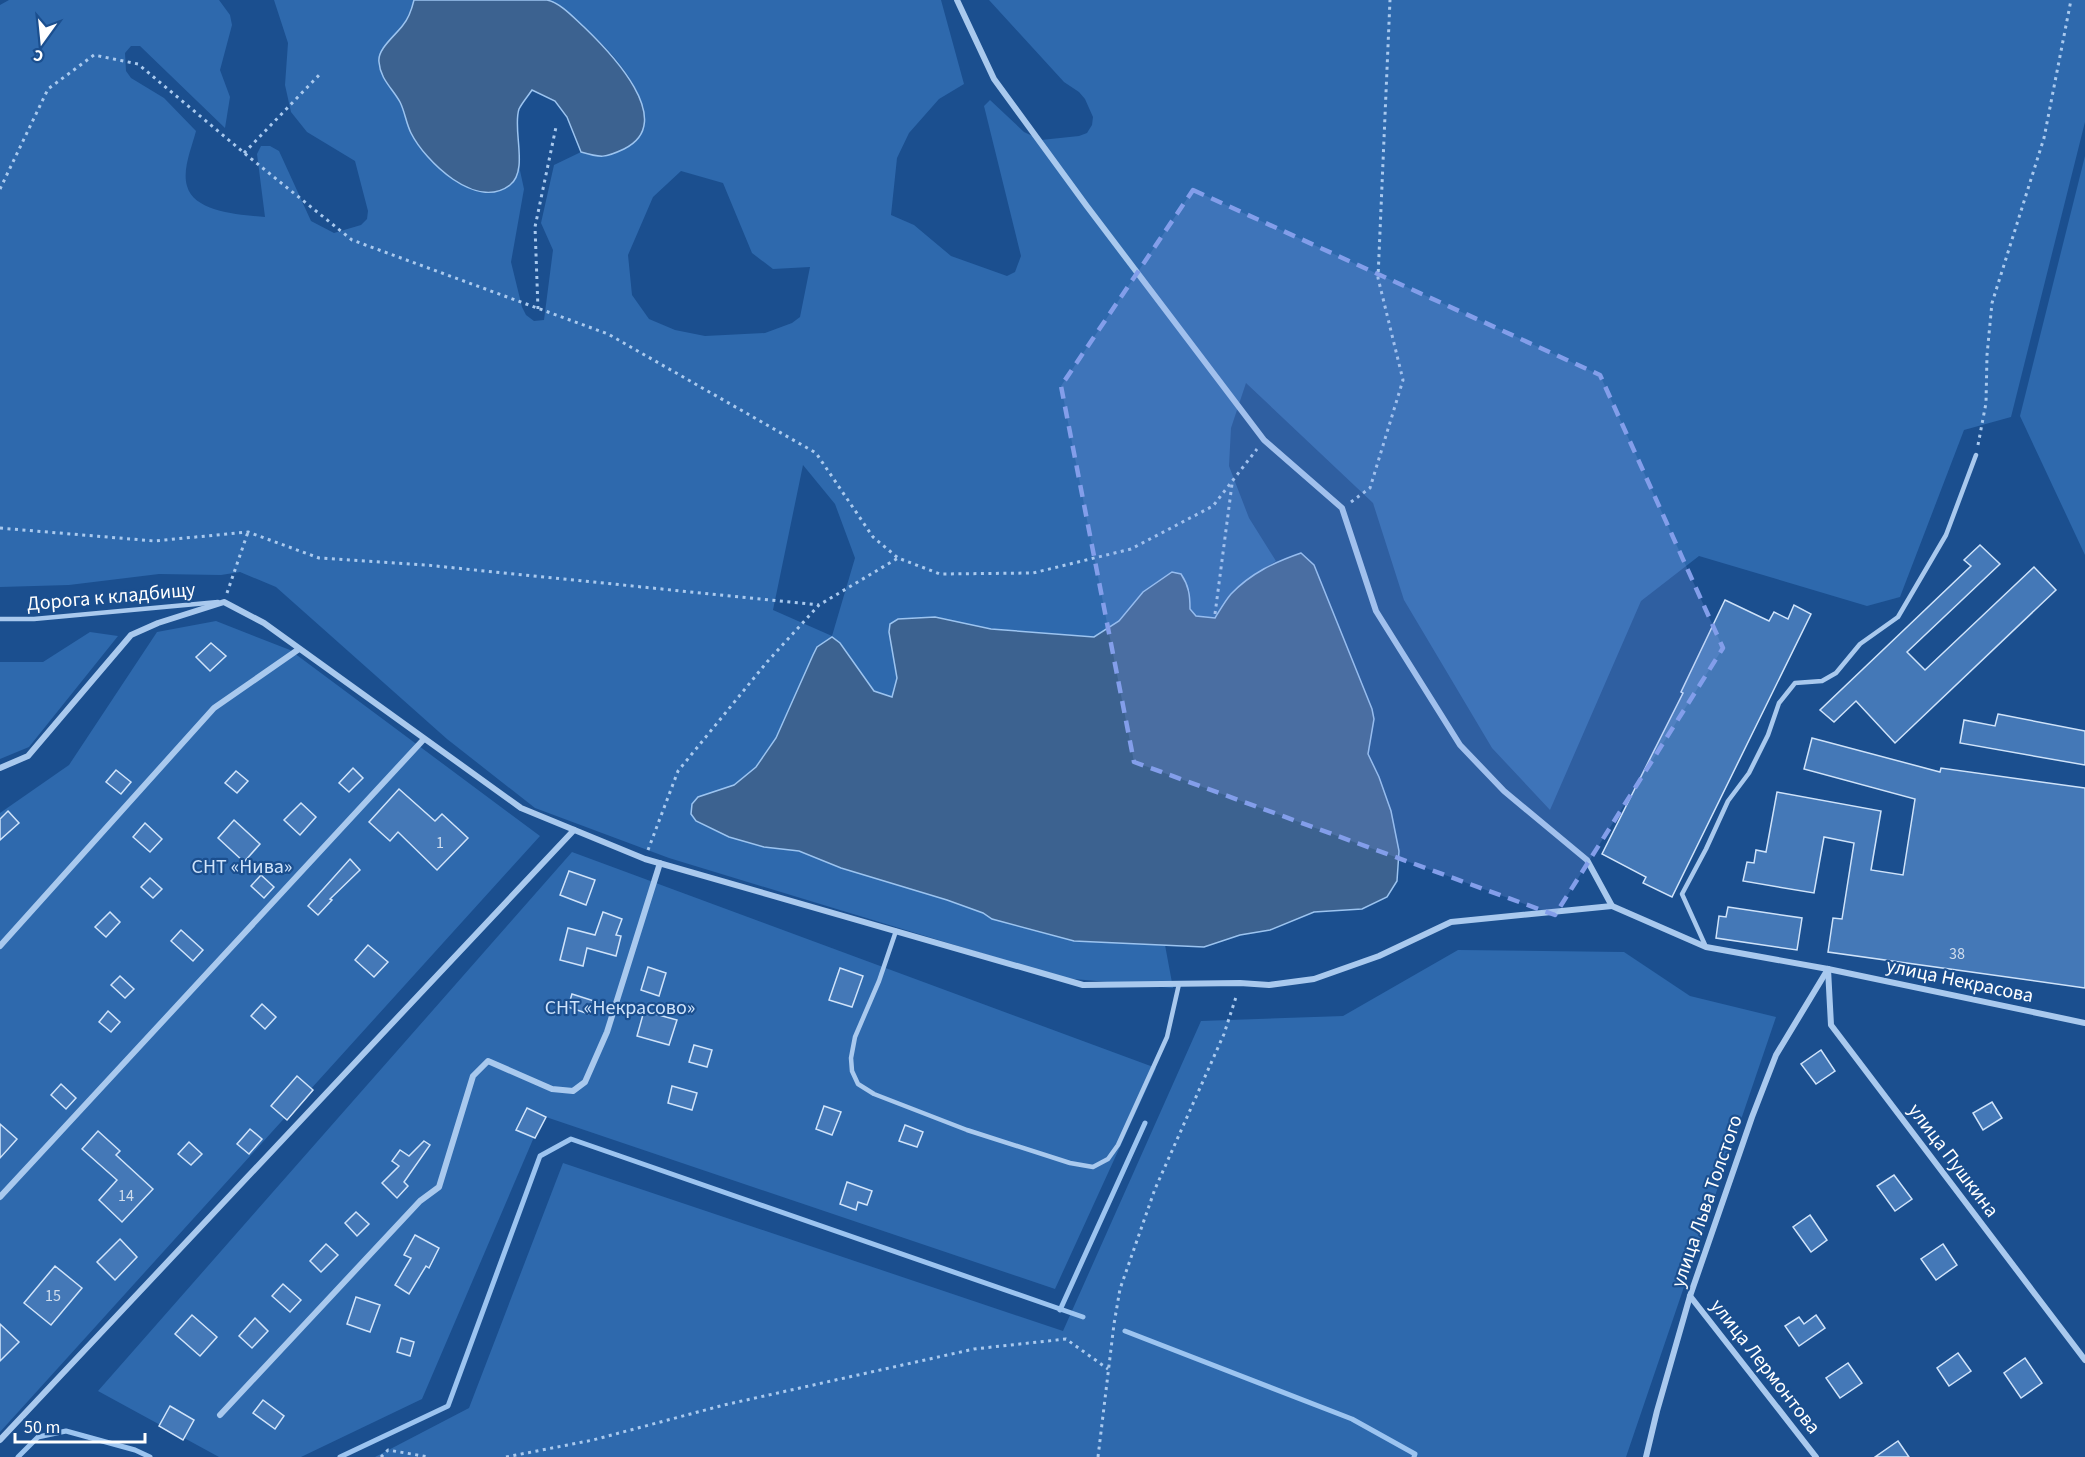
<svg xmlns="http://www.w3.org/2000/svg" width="2085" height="1457" font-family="'Source Sans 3',sans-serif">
<rect width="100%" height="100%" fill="#1b4f8f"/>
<g fill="#2e69ad" fill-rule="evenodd">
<path d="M9 0H219L230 15 232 25 220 70 230 97 225 128 140 46H131L125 53 126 71 131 78 164 98 196 131C192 147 182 169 187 186 194 213 243 215 265 217L257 154 261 146H270L279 151 311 221 334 233 361 225 367 219 368 211 355 161 307 132 291 112 285 85 288 43 274 0H414L405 23 381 52 384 78 401 103 410 132 511 184 519 166 524 189 511 262 522 307 526 315 534 321 544 320 553 250 541 223 554 165 581 152 599 157 644 108C640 100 637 91 632 82 615 52 578 19 548 0H941L964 84 939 99 909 133 897 158 891 215 914 225 951 256 1007 276 1015 272 1021 256 984 106 990 100 1024 132 1041 140 1079 136 1087 133 1092 125 1093 117 1085 99 1079 92 1064 82 989 0H2085V122L2011 417 1964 430 1900 597 1867 606 1699 556 1641 601 1550 810 1492 748 1404 600 1373 503 1246 383 1231 428 1229 466 1249 518 1276 561C1247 579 1234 589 1215 618L1196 617 1190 610V590L1143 592 1119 621 1094 637 991 629 935 617 889 632 897 678 892 697 874 691 840 643 832 637 813 655 776 738 756 767 734 785 698 797 764 847 799 851 841 868 947 900 983 913 992 919 1074 941 1165 945 1173 988 1063 978 669 858 535 808 447 739 276 587 240 572 221 575 159 574 69 585 0 587V5ZM681 171 723 183 752 253 773 269 810 267 800 317 792 323 765 333 705 336 675 330 649 319 632 295 628 255 653 197ZM803 465 835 504 855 558 832 636 773 610Z"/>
<path d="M2085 156V555L2020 416Z"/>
<path d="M216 621 290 650 540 836 0 1432V813L69 765 157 632Z"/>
<path d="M90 632 118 636 29 747 0 759V662H43Z"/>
<path d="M572 852 1156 1068 1055 1289 543 1116 422 1399 301 1457H219L98 1391Z"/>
<path d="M1458 950 1624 952 1690 996 1776 1017 1626 1457H375L469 1408 563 1163 1063 1331 1201 1021 1343 1016Z"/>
</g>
<g fill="#3c6290" stroke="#9cc4f0" stroke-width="1.5">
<path d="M414 0C446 0 479 0 511 0 522 0 537 0 547 0 561 3 574 18 584 27 609 51 679 122 624 149 605 158 601 158 581 152L567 117 555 101 532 90C528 96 522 103 519 109 512 129 529 170 510 185 476 211 425 161 411 133 406 123 405 112 400 102 393 89 380 79 379 62 377 49 396 35 403 25 409 18 412 8 414 0Z"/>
<path d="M1301 553 1314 565 1372 709 1374 719 1368 754 1379 777 1391 811 1399 851 1397 881 1387 897 1362 909 1314 912 1270 930 1240 935 1204 947 1074 941 992 919 983 913 947 900 841 868 799 851 764 847 729 837 696 821 691 814 692 804 698 797 734 785 756 767 776 738 813 655 817 647 832 637 840 643 874 691 892 697 897 678 889 632 890 624 898 619 935 617 991 629 1094 637 1119 621 1143 592 1172 572 1181 574C1189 586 1190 595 1190 609L1196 616 1215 618C1220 610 1225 601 1231 594 1251 573 1275 562 1301 553Z"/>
</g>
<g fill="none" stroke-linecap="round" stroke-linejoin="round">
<g stroke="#9cc4f0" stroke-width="5">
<path d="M1060 1310 1145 1123"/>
<path d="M1125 1331 1352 1419 1415 1454 1414 1457"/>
<path d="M18 1457 38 1437 66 1431 135 1450 150 1457"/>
<path d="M340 1457 448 1406 540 1156 571 1139 1083 1317"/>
</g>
</g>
<g fill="#4478b7" stroke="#cfe3fa" stroke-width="1.5">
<path d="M1980 545 2000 564 1907 652 1925 670 2034 567 2056 590 1895 743 1856 701 1834 722 1820 710 1971 566 1964 560Z"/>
<path d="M1725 600 1769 621 1774 612 1788 619 1794 605 1811 614 1672 897 1643 883 1646 877 1602 854 1683 693 1681 692Z"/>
<path d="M211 643 226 656 210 671 196 657Z"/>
<path d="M1998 714 2085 731V765L1960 743 1964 720 1995 726Z"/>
<path d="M1812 738 1940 772 1941 768 2085 788V988L1828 952 1833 918 1842 919 1854 843 1824 837 1814 893 1743 881 1747 862 1754 863 1756 850 1766 852 1777 792 1881 811 1871 870 1903 875 1915 799 1804 769Z"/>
<path d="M353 768 363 778 349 792 339 783Z"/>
<path d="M116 770 131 782 121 794 106 782Z"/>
<path d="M236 771 248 781 237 793 225 783Z"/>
<path d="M399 789 435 821 442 814 468 838 437 870 398 832 390 841 369 822Z"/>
<path d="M301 803 316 817 300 835 284 820Z"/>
<path d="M8 811 19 823 0 840V819Z"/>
<path d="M234 820 260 844 244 862 218 838Z"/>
<path d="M145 823 162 839 150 852 133 837Z"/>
<path d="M350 859 360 870 330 899 332 900 318 915 308 906Z"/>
<path d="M569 871 595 880 586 905 560 895Z"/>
<path d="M261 875 274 887 264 898 251 886Z"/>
<path d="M150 878 162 889 153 898 141 887Z"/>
<path d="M1728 907 1802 918 1797 950 1716 938 1719 916 1726 917Z"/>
<path d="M110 912 120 922 106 937 95 927Z"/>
<path d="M603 912 622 919 616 935 621 936 616 956 587 948 583 966 560 960 568 928 595 935Z"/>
<path d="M181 930 203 950 193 961 171 941Z"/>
<path d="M368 945 388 962 374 977 355 960Z"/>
<path d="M648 967 666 973 659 996 641 990Z"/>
<path d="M840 968 863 976 852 1007 829 1000Z"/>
<path d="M120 976 134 989 125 998 111 985Z"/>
<path d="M572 994 594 1001 589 1014 568 1007Z"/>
<path d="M262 1004 276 1017 265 1029 251 1016Z"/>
<path d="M108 1011 120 1022 111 1032 99 1022Z"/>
<path d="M644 1011 677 1020 669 1045 637 1036Z"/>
<path d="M694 1045 712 1050 707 1067 689 1062Z"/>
<path d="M1821 1050 1835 1071 1816 1084 1801 1064Z"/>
<path d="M297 1076 313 1090 287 1120 271 1106Z"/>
<path d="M61 1084 76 1098 66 1109 51 1095Z"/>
<path d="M672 1086 697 1093 692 1110 668 1103Z"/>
<path d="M1992 1102 2002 1118 1983 1130 1973 1113Z"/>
<path d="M824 1106 841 1112 832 1135 816 1129Z"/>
<path d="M527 1108 546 1117 535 1138 516 1130Z"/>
<path d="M0 1124 17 1139 0 1158Z"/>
<path d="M905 1125 923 1132 917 1147 899 1141Z"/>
<path d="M250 1129 262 1139 249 1154 237 1144Z"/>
<path d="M98 1131 120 1151 116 1155 153 1189 122 1222 99 1200 117 1180 82 1149Z"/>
<path d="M424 1141 430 1145 404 1182 408 1186 397 1198 382 1183 399 1166 392 1161 400 1150 409 1156Z"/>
<path d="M189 1142 202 1154 191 1165 178 1154Z"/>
<path d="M1894 1175 1912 1199 1895 1211 1877 1186Z"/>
<path d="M847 1182 872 1191 867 1205 858 1202 856 1210 840 1204Z"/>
<path d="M356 1212 369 1224 357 1236 345 1223Z"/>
<path d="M1810 1215 1827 1240 1811 1252 1793 1227Z"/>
<path d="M415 1235 439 1248 429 1268 426 1266 409 1294 395 1285 411 1258 404 1255Z"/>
<path d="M120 1239 137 1257 115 1280 97 1262Z"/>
<path d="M326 1244 338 1255 321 1272 310 1261Z"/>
<path d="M1943 1244 1957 1265 1936 1280 1921 1259Z"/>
<path d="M55 1266 82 1288 51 1325 24 1303Z"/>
<path d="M283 1284 301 1300 290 1312 272 1296Z"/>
<path d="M356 1297 380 1305 370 1332 347 1324Z"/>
<path d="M192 1315 217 1337 200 1356 175 1334Z"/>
<path d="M1816 1315 1825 1328 1799 1346 1785 1326 1799 1317 1804 1324Z"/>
<path d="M255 1318 268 1331 252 1348 239 1336Z"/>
<path d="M0 1324 19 1342 0 1361Z"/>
<path d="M401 1338 414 1342 410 1356 397 1352Z"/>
<path d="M1958 1353 1971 1371 1949 1386 1937 1368Z"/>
<path d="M2025 1358 2042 1383 2021 1398 2004 1373Z"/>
<path d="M1848 1363 1862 1383 1840 1398 1826 1378Z"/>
<path d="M263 1400 284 1416 275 1429 253 1413Z"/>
<path d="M170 1406 194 1420 183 1440 159 1426Z"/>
<path d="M1898 1441 1909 1457H1875Z"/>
</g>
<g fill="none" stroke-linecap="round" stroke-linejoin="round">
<g stroke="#a9c9ee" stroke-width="3" stroke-dasharray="3 4.5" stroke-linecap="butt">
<path d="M244 153 321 73"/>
<path d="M0 189 48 89 94 55 138 64 249 157 352 240 608 334 816 453 873 537 898 558 940 574 1033 573 1131 549 1213 506 1257 449"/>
<path d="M538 309 535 227 556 127"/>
<path d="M1978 445 1986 403 1987 355 1992 303 2044 138 2071 0"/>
<path d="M1351 502 1370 488 1403 380 1378 278 1390 0"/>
<path d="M0 528 154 541 248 532 319 558 426 565 819 605"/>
<path d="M227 593 248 532"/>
<path d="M1215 614 1232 484"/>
<path d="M648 850 678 771 767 662 819 605 898 558"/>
<path d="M381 1457 388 1450 429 1457"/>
<path d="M506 1457 593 1440 724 1405 974 1349 1066 1339 1108 1369"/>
<path d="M1098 1457 1114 1324 1120 1289 1155 1189 1224 1034 1237 994"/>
</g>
<g stroke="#a9c9ee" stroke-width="4.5">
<path d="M0 619H34L218 602"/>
<path d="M896 931 879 981 855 1037 851 1058 852 1071 858 1084 874 1094 967 1130 1070 1163 1093 1167 1108 1159 1118 1145 1167 1037 1179 984"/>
<path d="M1706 947 1682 894 1706 849 1728 801 1749 773 1768 735 1779 703 1795 683 1822 681 1836 673 1860 644 1898 617 1946 535 1976 455"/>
</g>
<g stroke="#a9c9ee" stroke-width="6">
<path d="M957 0 994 79 1086 205 1264 440 1342 508 1376 611 1460 745 1504 791 1587 860 1612 906 1706 947 1828 969 2085 1023"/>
<path d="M0 768 28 756 131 635 158 623 224 602 264 623 521 808 645 859 1083 985 1240 983 1269 985 1314 979 1379 956 1451 922 1612 906"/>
<path d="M0 946 214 708 299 649"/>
<path d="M1828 969 1831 1025 2085 1360"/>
<path d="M0 1197 424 739"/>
<path d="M1690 1296 1816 1457"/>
<path d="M220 1415 420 1201 439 1187 473 1076 488 1061 552 1089 573 1091 585 1082 607 1032 660 863"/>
<path d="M0 1440 574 830"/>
<path d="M1646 1457 1657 1411 1690 1296 1752 1117 1776 1055 1828 969"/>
</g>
</g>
<path fill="#839eea" fill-opacity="0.2" stroke="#839eea" stroke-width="4.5" stroke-dasharray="12 8" stroke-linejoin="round" d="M1193 190 1600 375 1723 648 1555 915 1134 762 1061 386Z"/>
<g text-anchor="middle" stroke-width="4.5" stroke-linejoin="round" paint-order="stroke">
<g font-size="16" fill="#d0dded">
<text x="440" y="848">1</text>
<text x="1957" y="959">38</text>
<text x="126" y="1201">14</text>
<text x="53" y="1301">15</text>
</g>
<g font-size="20" fill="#fff" stroke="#1b4f8f">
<text transform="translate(111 596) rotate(-5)" y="7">Дорога к кладбищу</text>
<text transform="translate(1960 980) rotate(12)" y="7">улица Некрасова</text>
<text transform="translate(1954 1160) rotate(53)" y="7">улица Пушкина</text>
<text transform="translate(1706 1201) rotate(-71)" y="7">улица Льва Толстого</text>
<text transform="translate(1766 1366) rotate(52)" y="7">улица Лермонтова</text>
</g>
<g font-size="20" fill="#cfe3fa" stroke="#1b4f8f">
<text x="242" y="873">СНТ «Нива»</text>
<text x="620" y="1014">СНТ «Некрасово»</text>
</g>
</g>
<g transform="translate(42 42) rotate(195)" stroke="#1b4f8f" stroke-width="4.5" paint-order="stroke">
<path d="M0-4.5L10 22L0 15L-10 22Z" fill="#ffffff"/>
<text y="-9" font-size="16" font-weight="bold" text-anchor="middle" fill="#ffffff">С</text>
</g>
<path d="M15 1433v9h130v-9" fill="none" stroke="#ffffff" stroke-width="3"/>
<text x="24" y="1433" font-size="18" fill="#ffffff" stroke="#1b4f8f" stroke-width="4.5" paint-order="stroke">50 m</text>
</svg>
